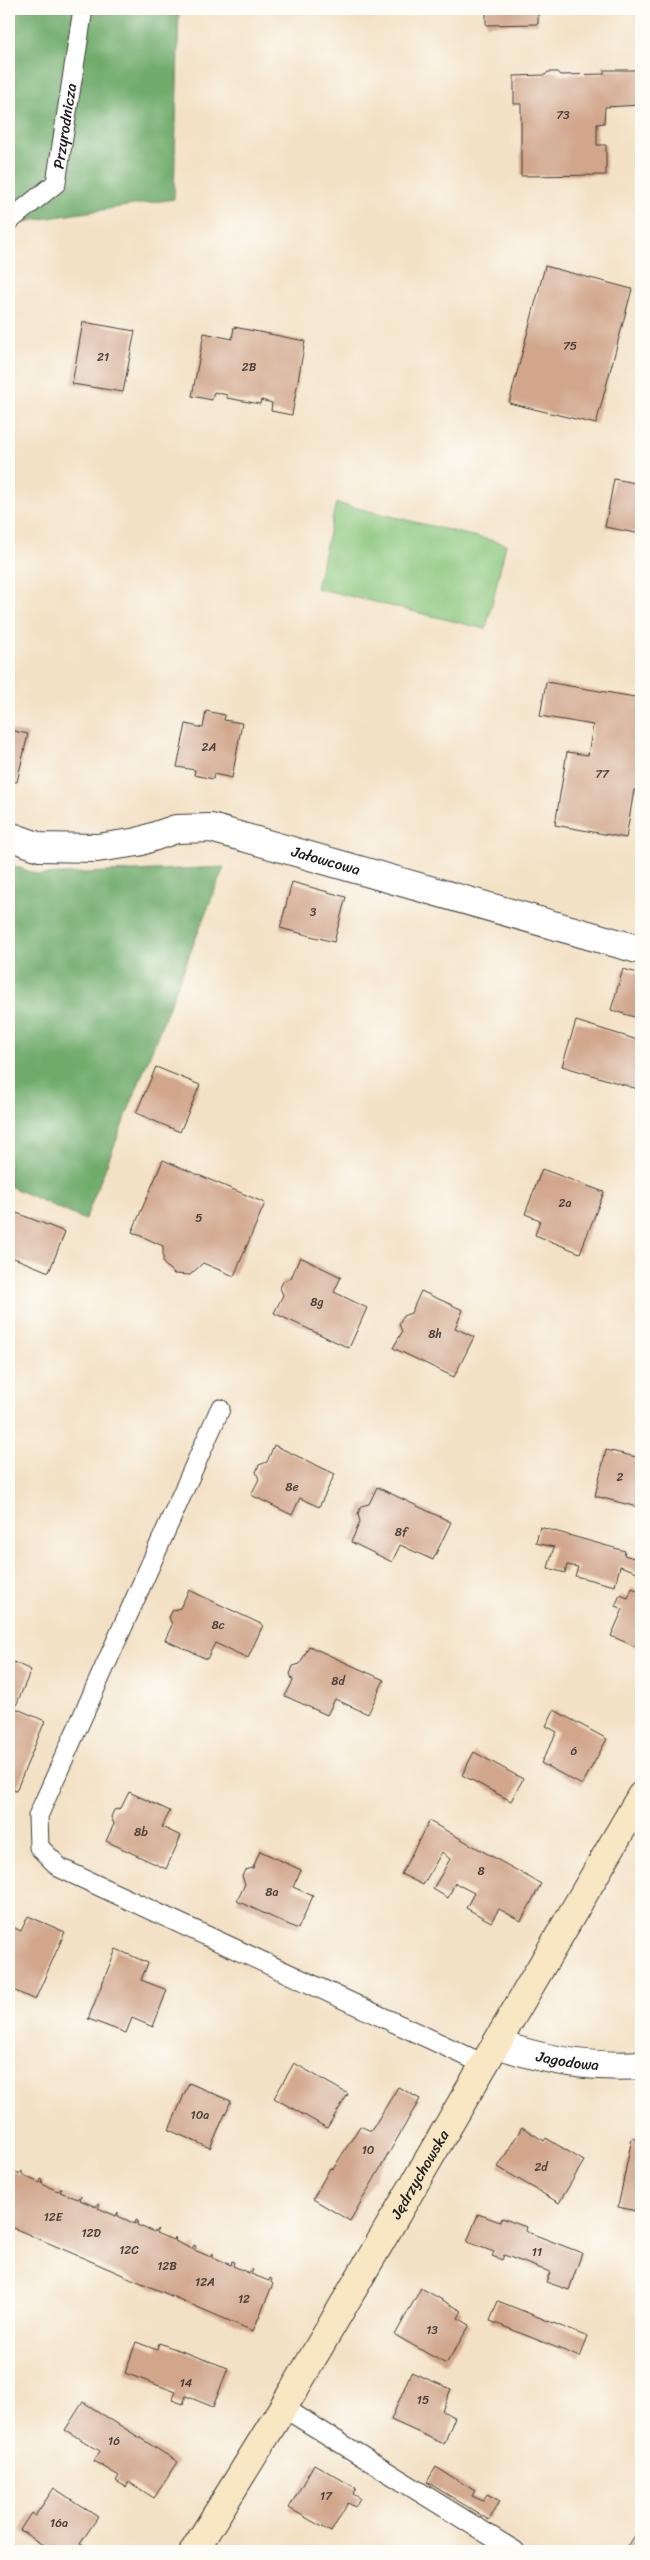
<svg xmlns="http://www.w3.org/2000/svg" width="650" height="2560" font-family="Sriracha,sans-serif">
<rect width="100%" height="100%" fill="#fdfcf7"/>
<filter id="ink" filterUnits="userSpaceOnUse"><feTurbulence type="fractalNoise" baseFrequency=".02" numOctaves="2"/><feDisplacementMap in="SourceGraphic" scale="10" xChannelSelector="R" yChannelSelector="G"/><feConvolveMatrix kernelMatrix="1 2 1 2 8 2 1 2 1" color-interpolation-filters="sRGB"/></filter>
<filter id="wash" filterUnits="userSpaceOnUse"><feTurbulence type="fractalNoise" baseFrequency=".0096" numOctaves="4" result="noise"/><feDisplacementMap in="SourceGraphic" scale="20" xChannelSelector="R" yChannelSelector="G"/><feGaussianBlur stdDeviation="1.12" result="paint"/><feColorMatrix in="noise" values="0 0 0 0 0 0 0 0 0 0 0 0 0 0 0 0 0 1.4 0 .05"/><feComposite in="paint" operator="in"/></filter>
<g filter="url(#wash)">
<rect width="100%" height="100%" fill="#f3e1c5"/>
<path fill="#8ac67c" stroke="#53714c" d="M336 503 506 544 486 629 316 588Z"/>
<g fill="#6fab6c" stroke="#466444">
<path d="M9 9H179L174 199 9 224Z"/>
<path d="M9 864 39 875 224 867 85 1220 9 1186Z"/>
</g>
<g id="blocks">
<g fill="#d1a68b">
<path d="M486 9H538V24L486 25Z"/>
<path d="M604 70H641V105L605 107 604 123 597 124V145H606V175L521 176V104H514V76L545 75 548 72H557L560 75 604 74Z"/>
<path d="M545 266 632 289 596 424 509 403Z"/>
<path d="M83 322 135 331 123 392 72 384Z"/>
<path d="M234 327 305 341 292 415 271 411 272 403 261 400 260 404 227 398V395L214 392 212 400 192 396 204 333 232 339Z"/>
<path d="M614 479 641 484V534L605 527Z"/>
<path d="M546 682 641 698 639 757 641 758V791L634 790 626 838 555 825 567 752 588 755 593 725 540 716Z"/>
<path d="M206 711 225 715 224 720 242 723 232 778 214 774 213 779 194 775 195 770 177 767 186 724 203 728Z"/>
<path d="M9 730 28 734 17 782 9 781Z"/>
<path d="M292 882 346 897 334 942 280 928Z"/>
<path d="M623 969 641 974V1019L611 1010Z"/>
<path d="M576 1021 641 1041V1090L562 1066Z"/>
<path d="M156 1067 200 1085 180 1132 136 1113Z"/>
<path d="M163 1160 265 1203 234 1276 203 1263 190 1275 174 1274 163 1263V1246L132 1232Z"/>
<path d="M542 1169 604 1192 580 1253 535 1235 540 1220 525 1214Z"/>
<path d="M9 1210 65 1232 49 1272 9 1256Z"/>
<path d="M300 1257 341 1277 334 1292 367 1308 349 1348 274 1313 283 1295 280 1288 283 1281 291 1278Z"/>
<path d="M421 1291 463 1310 455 1328 474 1337 454 1377 393 1348 402 1332 399 1324 403 1316 411 1313Z"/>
<path d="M274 1445 335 1474 319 1507 300 1498 292 1515 251 1495 259 1479 256 1472 259 1465 267 1462Z"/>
<path d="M606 1450 641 1458V1508L595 1496Z"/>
<path d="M377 1487 451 1522 433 1560 400 1545 392 1562 351 1542 360 1522 358 1514 361 1506 369 1504Z"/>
<path d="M540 1527 625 1551 624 1555 641 1560 640 1573 620 1566 615 1586 575 1576 578 1567 567 1565 565 1573 548 1568 554 1547 536 1543Z"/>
<path d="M632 1588 641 1592V1649L611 1636 623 1609 615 1606 620 1595 628 1598Z"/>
<path d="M189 1590 263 1625 248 1658 215 1643 207 1659 165 1640 172 1625 169 1617 173 1610 180 1608Z"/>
<path d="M309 1646 384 1680 368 1714 335 1699 327 1715 285 1696 293 1681 290 1674 293 1666 300 1664Z"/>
<path d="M9 1660 31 1670 15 1708 45 1721 16 1791 12 1790 9 1796Z"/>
<path d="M554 1710 607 1739 582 1785 541 1763 557 1732 546 1726Z"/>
<path d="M474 1752 523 1779 511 1801 462 1775Z"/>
<path d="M129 1792 170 1811 162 1827 181 1836 166 1869 106 1841 114 1824 111 1817 114 1810 121 1808Z"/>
<path d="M429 1821 541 1884 521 1921 499 1909 491 1922 466 1908 474 1893 455 1883 448 1898 433 1889 450 1859 442 1852 423 1885 401 1874Z"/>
<path d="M260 1851 301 1870 293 1887 313 1896 298 1929 237 1901 245 1884 242 1876 245 1870 253 1868Z"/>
<path d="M28 1916 65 1932 35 2000 9 1988 11 1969 9 1925 21 1931Z"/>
<path d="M116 1949 148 1963 141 1980 167 1990 153 2027 132 2018 126 2033 88 2019Z"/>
<path d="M294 2063 348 2094 327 2128 274 2098Z"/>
<path d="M189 2083 231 2101 210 2148 169 2130Z"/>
<path d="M398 2087 420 2099 350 2221 313 2199 330 2168 333 2169 360 2126 371 2131Z"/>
<path d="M522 2127 544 2141 546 2138 584 2161 559 2203 498 2167Z"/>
<path d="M632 2138 641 2140V2212L618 2207Z"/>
<path d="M9 2170 20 2174 22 2171V2175L40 2183 41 2179 43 2180 42 2184 58 2191 62 2188 60 2192 78 2199 81 2196 80 2200 96 2207 98 2203 100 2204 98 2208 116 2216 118 2212V2216L135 2224 136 2220 138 2221 137 2225 154 2232 158 2229 156 2233 158 2234 173 2240 174 2237 176 2238 175 2241 192 2249 194 2245 196 2246 194 2250 211 2257 213 2253V2257L231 2265 232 2261 234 2262 233 2266 249 2273 251 2269 253 2270 251 2274 269 2281 270 2278 272 2279 271 2282 273 2284 253 2331 9 2226Z"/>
<path d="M478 2214 500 2222 502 2218 526 2227 525 2231 582 2253 569 2290 546 2282 550 2272 504 2255 502 2260 492 2256 494 2252 467 2242Z"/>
<path d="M421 2288 462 2311 458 2318 470 2325 446 2364 395 2335Z"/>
<path d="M498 2301 588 2337 580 2357 490 2321Z"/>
<path d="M136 2342 157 2350 159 2343 228 2368 213 2407 186 2396 183 2404 172 2400 176 2392 125 2373Z"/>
<path d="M411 2372 451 2389 442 2411 455 2417 444 2444 391 2420Z"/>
<path d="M83 2402 178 2462 154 2498 129 2482 126 2487 116 2481 119 2476 94 2461 100 2451 65 2430Z"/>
<path d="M314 2464 356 2488 353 2494 360 2498 355 2507 348 2503 331 2532 289 2508Z"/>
<path d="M436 2467 475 2491 472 2496 483 2501 487 2494 500 2501 489 2520 427 2482Z"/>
<path d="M54 2488 98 2517 80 2544 91 2551H52L20 2530 31 2513 35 2516Z"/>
<path d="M638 2531 641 2533V2551H625Z"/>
</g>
</g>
</g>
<g filter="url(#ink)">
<use href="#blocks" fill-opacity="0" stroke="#3c3a35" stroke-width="1"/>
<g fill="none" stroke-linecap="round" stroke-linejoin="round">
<defs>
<g id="lane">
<path id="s1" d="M9 221 56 183 83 9"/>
<path d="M220 1409 38 1816 39 1847 60 1868 486 2065"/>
<path d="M284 2408 515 2551"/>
</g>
<g id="street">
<path id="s2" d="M9 836 40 847 97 848 138 842 176 829 211 828 641 950"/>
<path id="s3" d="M498 2044C545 2061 591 2068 641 2065"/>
</g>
<g id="secondary">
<path id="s4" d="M194 2551 295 2388 641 1796"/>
</g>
</defs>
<use href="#lane" stroke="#3c3a35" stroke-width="21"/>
<use href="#street" stroke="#3c3a35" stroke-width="30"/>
<use href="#secondary" stroke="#3c3a35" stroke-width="30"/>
<use href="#lane" stroke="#fff" stroke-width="19"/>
<use href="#street" stroke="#fff" stroke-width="28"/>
<use href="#secondary" stroke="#f9e7c3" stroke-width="28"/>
</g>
</g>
<g text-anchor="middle" stroke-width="4" stroke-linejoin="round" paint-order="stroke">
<g font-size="12" fill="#493e38">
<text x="563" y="119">73</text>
<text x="570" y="350">75</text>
<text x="103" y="361">21</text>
<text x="249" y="371">2B</text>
<text x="209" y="751">2A</text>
<text x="602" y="778">77</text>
<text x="313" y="916">3</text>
<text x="565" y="1207">2a</text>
<text x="199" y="1222">5</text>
<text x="317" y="1306">8g</text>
<text x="435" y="1338">8h</text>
<text x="620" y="1481">2</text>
<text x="292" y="1491">8e</text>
<text x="401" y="1536">8f</text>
<text x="218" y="1629">8c</text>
<text x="338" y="1685">8d</text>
<text x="574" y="1755">6</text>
<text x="141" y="1836">8b</text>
<text x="481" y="1875">8</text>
<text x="272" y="1896">8a</text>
<text x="200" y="2119">10a</text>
<text x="368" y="2154">10</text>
<text x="541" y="2171">2d</text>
<text x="53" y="2221">12E</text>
<text x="91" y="2237">12D</text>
<text x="129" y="2254">12C</text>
<text x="537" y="2256">11</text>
<text x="167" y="2270">12B</text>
<text x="205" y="2286">12A</text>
<text x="244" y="2303">12</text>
<text x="432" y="2334">13</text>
<text x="186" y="2387">14</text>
<text x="423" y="2404">15</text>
<text x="114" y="2445">16</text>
<text x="326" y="2500">17</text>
<text x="59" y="2527">16a</text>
</g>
<g font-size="15" fill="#1c1c1c" stroke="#fdfcf7">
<text dy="5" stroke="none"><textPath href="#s1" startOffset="118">Przyrodnicza</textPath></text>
<text dy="5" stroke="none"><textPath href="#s2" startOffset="326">Jałowcowa</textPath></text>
<text dy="5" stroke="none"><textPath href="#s3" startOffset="72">Jagodowa</textPath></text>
<text dy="5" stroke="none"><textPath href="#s4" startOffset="439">Jędrzychowska</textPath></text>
</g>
</g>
<rect width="650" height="2560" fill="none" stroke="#fdfcf7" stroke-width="30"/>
</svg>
